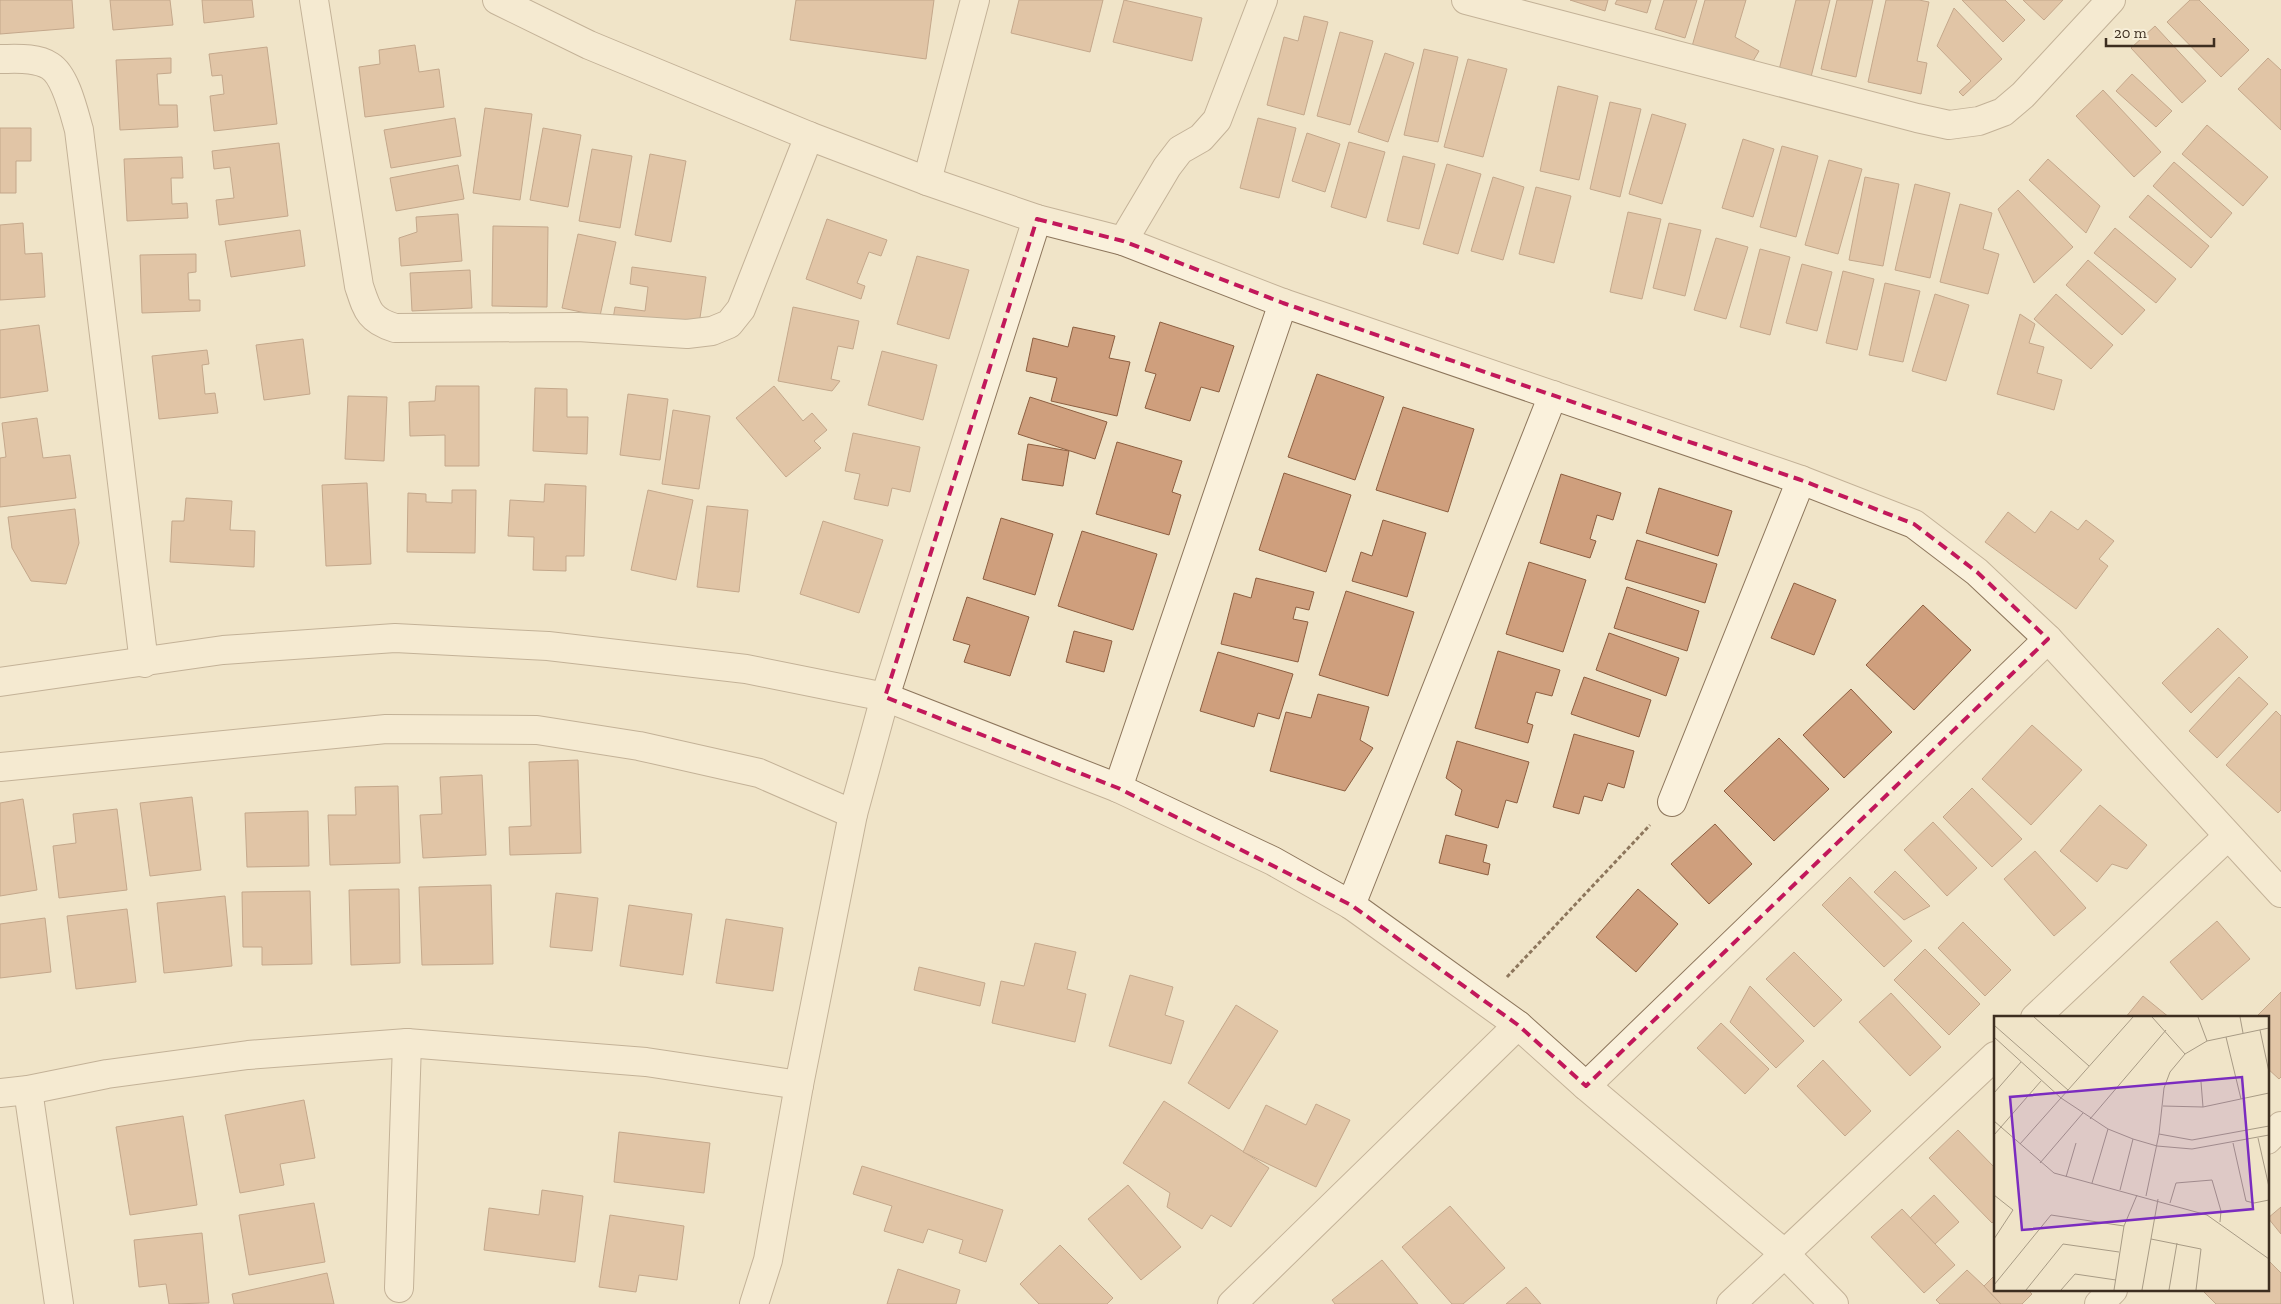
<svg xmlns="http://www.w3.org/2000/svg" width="2281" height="1304" font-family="'Zilla Slab',serif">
<rect width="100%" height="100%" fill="#f0e4c8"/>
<g fill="#cf9f7d" stroke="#8d5f41">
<path d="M0 0H72L74 28 0 34Z"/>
<path d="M110 0H170L173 25 113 30Z"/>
<path d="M202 0H252L254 17 204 23Z"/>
<path d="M796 0H934L926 59 790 40Z"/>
<path d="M1019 0H1103L1090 52 1011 33Z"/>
<path d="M1124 0 1202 18 1192 61 1113 42Z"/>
<path d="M1570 0H1608L1605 11Z"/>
<path d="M1617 0H1651L1647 13 1615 4Z"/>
<path d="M1664 0H1697L1685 38 1655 29Z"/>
<path d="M1705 0H1746L1735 37 1759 51 1750 66 1691 50Z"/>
<path d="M1796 0H1830L1811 77 1779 70Z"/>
<path d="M1837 0H1873L1856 77 1821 69Z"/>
<path d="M1886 0H1919L1929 2 1917 61 1927 63 1921 94 1868 82Z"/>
<path d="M1962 0H2005L2025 20 2003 42Z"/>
<path d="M2023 0H2063L2044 20Z"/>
<path d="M2190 0H2199L2249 50 2221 77 2167 22Z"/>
<path d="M1954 8 2002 59 1963 96 1959 92 1971 81 1937 46Z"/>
<path d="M1304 16 1328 22 1304 115 1267 105 1284 37 1298 41Z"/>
<path d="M2155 26 2206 81 2182 103 2131 48Z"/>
<path d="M1340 32 1373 41 1350 125 1317 116Z"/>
<path d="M415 45 419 72 439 69 444 107 365 117 359 67 380 64 379 50Z"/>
<path d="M267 47 277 124 214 131 210 96 224 94 222 75 212 76 209 54Z"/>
<path d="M1424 49 1458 57 1438 142 1404 135Z"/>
<path d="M1385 53 1414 63 1388 142 1358 132Z"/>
<path d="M171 58V73L157 74 159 105H177L178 127 120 130 116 60Z"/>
<path d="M2268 58 2281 70V130L2238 89Z"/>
<path d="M1468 59 1507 69 1483 157 1444 147Z"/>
<path d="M2132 74 2172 111 2156 127 2116 91Z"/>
<path d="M1558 86 1598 96 1579 180 1540 171Z"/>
<path d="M2103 90 2161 152 2134 177 2076 116Z"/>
<path d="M1610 102 1641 109 1620 197 1590 189Z"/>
<path d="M485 108 532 114 520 200 473 193Z"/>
<path d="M1652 114 1686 124 1662 204 1629 194Z"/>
<path d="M455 118 461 156 391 168 384 130Z"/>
<path d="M1258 118 1296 128 1279 198 1240 188Z"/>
<path d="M2207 125 2268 177 2243 206 2182 154Z"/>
<path d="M0 128H31V161H16V193H0Z"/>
<path d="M543 128 581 135 568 207 530 200Z"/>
<path d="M1307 133 1340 144 1325 192 1292 181Z"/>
<path d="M1743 139 1774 149 1753 217 1722 208Z"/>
<path d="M1349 142 1385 152 1366 218 1331 207Z"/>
<path d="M279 143 288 216 219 225 216 200 234 198 230 167 214 169 212 151Z"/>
<path d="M1782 146 1818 156 1796 237 1760 227Z"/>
<path d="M592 149 632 156 620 228 579 221Z"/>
<path d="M650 154 686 161 671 242 635 235Z"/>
<path d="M1403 156 1435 164 1419 229 1387 221Z"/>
<path d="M182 157 183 178H171L172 204 187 203 188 218 127 221 124 159Z"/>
<path d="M2048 159 2100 206 2086 233 2029 180Z"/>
<path d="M1829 160 1862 169 1838 254 1805 245Z"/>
<path d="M2174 162 2232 213 2211 238 2153 186Z"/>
<path d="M1447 164 1481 174 1458 254 1423 244Z"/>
<path d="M458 165 464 199 396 211 390 178Z"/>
<path d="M1493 177 1524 187 1503 260 1471 251Z"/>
<path d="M1865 177 1899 184 1883 266 1849 260Z"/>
<path d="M1915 184 1950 193 1930 278 1895 270Z"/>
<path d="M1536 187 1571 196 1554 263 1519 254Z"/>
<path d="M2018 190 2073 247 2034 283 1998 209Z"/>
<path d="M2148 195 2209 246 2191 268 2129 217Z"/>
<path d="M1960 204 1992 213 1983 249 1999 254 1988 294 1940 282Z"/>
<path d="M1628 212 1661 219 1642 299 1610 292Z"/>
<path d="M458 214 462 261 401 266 399 238 417 232 416 217Z"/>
<path d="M827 219 887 240 881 256 869 252 857 283 865 286 861 299 806 279Z"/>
<path d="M23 223 25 254 42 253 45 297 0 300V225Z"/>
<path d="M1669 223 1701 230 1685 296 1653 288Z"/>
<path d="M493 226 548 227 547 307 492 306Z"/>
<path d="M2115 228 2176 279 2156 303 2094 253Z"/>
<path d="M300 230 305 266 231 277 225 241Z"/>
<path d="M578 234 616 242 600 316 562 308Z"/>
<path d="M1716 238 1748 247 1726 319 1694 310Z"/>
<path d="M1760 249 1790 257 1770 335 1740 327Z"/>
<path d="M196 254V272L188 273 189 300H200V311L142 313 140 255Z"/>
<path d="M917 256 969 270 949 339 897 324Z"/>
<path d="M2088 260 2145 310 2122 335 2066 285Z"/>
<path d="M1802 264 1832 272 1817 331 1786 323Z"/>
<path d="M632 267 706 277 697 338 612 325 615 307 645 311 648 287 630 284Z"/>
<path d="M470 270 472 308 412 311 410 273Z"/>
<path d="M1843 271 1874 279 1857 350 1826 343Z"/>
<path d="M1885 283 1920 291 1903 362 1869 355Z"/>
<path d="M1935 294 1969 305 1946 381 1912 371Z"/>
<path d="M2056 294 2113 345 2091 369 2034 319Z"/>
<path d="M793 307 859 321 853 349 838 346 831 379 840 381 832 391 778 381Z"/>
<path d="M2020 314 2035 324 2029 343 2044 347 2037 373 2062 380 2054 410 1997 394Z"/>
<path d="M1160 322 1234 346 1219 392 1201 387 1190 421 1145 408 1156 374 1145 371Z"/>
<path d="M39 325 48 391 0 398V330Z"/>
<path d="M1073 327 1115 336 1109 358 1130 362 1117 416 1051 401 1057 378 1026 371 1033 338 1068 347Z"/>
<path d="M303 339 310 394 264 400 256 345Z"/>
<path d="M207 350 209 364 202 365 205 394 215 393 218 413 159 419 152 356Z"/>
<path d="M882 351 937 365 923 420 868 405Z"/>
<path d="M1317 374 1384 397 1355 480 1288 457Z"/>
<path d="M436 386H479V466H445V435L410 436 409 402 435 401Z"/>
<path d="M774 386 803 421 812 413 827 430 814 441 821 448 786 477 736 418Z"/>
<path d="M535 388 567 389V417H588L587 454 533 451Z"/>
<path d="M628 394 668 399 660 460 620 455Z"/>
<path d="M348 396 387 397 384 461 345 459Z"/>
<path d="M1030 397 1107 422 1095 459 1018 434Z"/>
<path d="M1403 407 1474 429 1448 512 1376 490Z"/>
<path d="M673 410 710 416 699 489 662 484Z"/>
<path d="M37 418 43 458 70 455 76 498 0 507V458L6 457 2 423Z"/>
<path d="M853 433 920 447 910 492 892 488 888 506 854 499 860 474 845 471Z"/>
<path d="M1117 442 1182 461 1172 492 1181 495 1169 535 1096 514Z"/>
<path d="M1028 444 1069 451 1063 486 1022 480Z"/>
<path d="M1284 473 1351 495 1326 572 1259 550Z"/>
<path d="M1561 474 1621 493 1613 520 1597 515 1590 539 1596 541 1590 558 1540 543Z"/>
<path d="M367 483 371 564 326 566 322 485Z"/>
<path d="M545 484 586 486 584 556H566V571L533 570 534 537 508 536 510 500 544 502Z"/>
<path d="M1659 488 1732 511 1718 556 1646 533Z"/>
<path d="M452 490H476L475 553 407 552 408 493 426 494V502L452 503Z"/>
<path d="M648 490 693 500 676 580 631 570Z"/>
<path d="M186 498 232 501 230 530 255 531 254 567 170 562 172 521H184Z"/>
<path d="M707 506 748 510 739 592 697 587Z"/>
<path d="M75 509 79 543 66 584 31 581 12 548 8 517Z"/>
<path d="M2051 511 2078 530 2086 520 2114 541 2099 559 2108 566 2076 609 1985 542 2008 512 2035 533Z"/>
<path d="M1001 518 1053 534 1035 595 983 579Z"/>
<path d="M1383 520 1426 533 1407 597 1352 581 1361 552 1372 556Z"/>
<path d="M823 521 883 540 859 613 800 594Z"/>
<path d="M1082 531 1157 554 1133 630 1058 606Z"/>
<path d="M1637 540 1717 564 1705 603 1625 579Z"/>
<path d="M1529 562 1586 580 1563 652 1506 634Z"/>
<path d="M1256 578 1314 592 1309 610 1296 607 1293 619 1308 622 1298 662 1221 644 1234 593 1251 598Z"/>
<path d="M1794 583 1836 600 1814 655 1771 638Z"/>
<path d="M1627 587 1699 611 1687 651 1614 628Z"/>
<path d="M1346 591 1414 612 1388 696 1319 675Z"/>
<path d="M967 597 1029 617 1010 676 964 662 970 645 953 640Z"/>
<path d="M1923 605 1971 650 1914 710 1866 665Z"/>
<path d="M2218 628 2248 657 2191 713 2162 683Z"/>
<path d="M1074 631 1112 641 1104 672 1066 662Z"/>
<path d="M1609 633 1679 658 1666 696 1596 670Z"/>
<path d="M1498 651 1560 670 1552 696 1536 692 1527 723 1533 725 1528 743 1475 728Z"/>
<path d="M1218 652 1293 674 1279 719 1258 713 1254 727 1200 711Z"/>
<path d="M1584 677 1651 700 1639 737 1571 714Z"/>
<path d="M2239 677 2268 704 2217 758 2189 731Z"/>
<path d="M1851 689 1892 732 1844 778 1803 735Z"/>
<path d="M1318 694 1369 707 1360 740 1373 748 1345 791 1270 771 1286 712 1311 718Z"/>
<path d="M2276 711 2281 716V810L2278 813 2226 765Z"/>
<path d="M2032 725 2082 770 2031 825 1982 779Z"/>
<path d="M1574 734 1634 751 1624 788 1608 783 1602 801 1584 796 1579 814 1553 807Z"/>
<path d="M1779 738 1829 789 1774 841 1724 791Z"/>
<path d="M1457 741 1529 762 1517 803 1506 800 1498 828 1455 815 1462 790 1446 778Z"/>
<path d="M578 760 581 853 510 855 509 827 531 826 529 762Z"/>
<path d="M482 775 486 855 423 858 420 815 442 814 440 777Z"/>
<path d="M398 786 400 863 330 865 328 815H356L355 787Z"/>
<path d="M1972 788 2022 839 1992 867 1943 817Z"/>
<path d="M192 797 201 870 150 876 140 803Z"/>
<path d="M23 799 37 890 0 896V803Z"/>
<path d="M2100 805 2147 845 2127 869 2112 864 2097 882 2060 851Z"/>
<path d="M117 809 127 890 59 898 53 846 76 843 73 814Z"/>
<path d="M308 811 309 866 247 867 245 813Z"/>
<path d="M1933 822 1977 868 1947 896 1904 850Z"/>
<path d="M1715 824 1752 864 1709 904 1671 864Z"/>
<path d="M1446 835 1487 845 1483 862 1490 864 1488 875 1439 863Z"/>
<path d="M2035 851 2086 908 2054 936 2004 879Z"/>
<path d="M1895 871 1930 906 1904 920 1874 892Z"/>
<path d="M1850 877 1912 941 1884 967 1822 905Z"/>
<path d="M491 885 493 964 422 965 419 887Z"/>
<path d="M399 889 400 963 351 965 349 890Z"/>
<path d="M1638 889 1678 924 1636 972 1596 937Z"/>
<path d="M310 891 312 964 262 965V947H243L242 892Z"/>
<path d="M556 893 598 898 592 951 550 947Z"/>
<path d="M225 896 232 966 164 973 157 903Z"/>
<path d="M629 905 692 914 683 975 620 966Z"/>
<path d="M127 909 136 982 76 989 67 916Z"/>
<path d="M45 918 51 972 0 978V924Z"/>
<path d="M726 919 783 928 773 991 716 983Z"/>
<path d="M2217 921 2250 959 2202 1000 2170 962Z"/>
<path d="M1963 922 2011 970 1985 996 1938 948Z"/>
<path d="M1035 943 1076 952 1067 989 1086 994 1075 1042 992 1023 1001 981 1024 986Z"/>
<path d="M1925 949 1980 1004 1949 1035 1894 980Z"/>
<path d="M1794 952 1842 1000 1814 1027 1766 979Z"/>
<path d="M919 967 985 983 980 1006 914 990Z"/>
<path d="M1130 975 1173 987 1165 1015 1184 1021 1171 1064 1109 1046Z"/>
<path d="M1750 986 1804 1041 1776 1068 1730 1022Z"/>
<path d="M2281 992V1077L2279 1079 2267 1068V1018H2255Z"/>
<path d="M1891 993 1941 1047 1910 1076 1859 1022Z"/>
<path d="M2143 996 2170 1018H2125Z"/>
<path d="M1236 1005 1278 1031 1229 1109 1188 1083Z"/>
<path d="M1721 1023 1769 1069 1745 1094 1697 1048Z"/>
<path d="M1823 1060 1871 1111 1845 1136 1797 1086Z"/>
<path d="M304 1100 315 1158 280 1164 284 1185 240 1193 225 1115Z"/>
<path d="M1164 1101 1269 1168 1231 1227 1211 1215 1202 1229 1167 1207 1170 1193 1123 1163Z"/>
<path d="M1316 1104 1350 1120 1316 1187 1243 1152 1266 1105 1306 1125Z"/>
<path d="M183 1116 197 1205 130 1215 116 1127Z"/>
<path d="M1958 1130 1995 1168V1220L1992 1223 1929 1158Z"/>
<path d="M619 1132 710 1143 704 1193 614 1182Z"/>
<path d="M862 1166 1003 1210 986 1262 959 1253 963 1240 928 1229 923 1243 884 1231 892 1206 853 1194Z"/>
<path d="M1128 1185 1181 1247 1141 1280 1088 1219Z"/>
<path d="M542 1190 583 1196 575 1262 484 1250 489 1208 539 1215Z"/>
<path d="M1934 1195 1959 1222 1935 1244 1910 1218Z"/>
<path d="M314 1203 325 1262 249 1275 239 1215Z"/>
<path d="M1450 1206 1505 1268 1463 1304H1452L1402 1247Z"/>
<path d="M2281 1207V1234L2268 1218Z"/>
<path d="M1902 1209 1955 1265 1924 1293 1871 1237Z"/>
<path d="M610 1215 684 1226 677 1280 639 1275 636 1292 599 1287Z"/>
<path d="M202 1233 209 1303 169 1304 166 1284 139 1287 134 1240Z"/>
<path d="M1060 1245 1113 1298 1107 1304H1039L1020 1284Z"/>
<path d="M2267 1259 2281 1273V1304H2216L2204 1292 2206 1290H2267Z"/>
<path d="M1382 1260 1418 1304H1335L1332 1300Z"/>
<path d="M898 1269 960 1290 956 1304H887Z"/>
<path d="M1967 1270 1984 1286 2001 1304H1940L1936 1300Z"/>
<path d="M327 1273 334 1304H234L232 1294Z"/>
<path d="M1995 1275V1290H2028L2032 1294 2022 1304H2001L1984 1286Z"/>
<path d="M1526 1287 1541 1304H1506Z"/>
</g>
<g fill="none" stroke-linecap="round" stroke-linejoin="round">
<defs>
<g id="minor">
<path d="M314 0 359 286C367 310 369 320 395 328L578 327 687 334 712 331 729 324 741 309 809 136"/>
<path d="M497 0 589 45 809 136 927 181 1037 219 1123 241 1283 303 1801 480 1914 524 1977 572 2048 639 2281 893"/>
<path d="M1466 0 1917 118 1949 125 1979 121 2003 112 2023 95 2111 0"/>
<path d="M0 59C16 59 36 57 50 66 66 76 74 113 79 130L144 663"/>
<path d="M927 181 975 0"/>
<path d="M1123 241 1167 167 1180 150 1201 138 1217 120 1263 0"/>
<path d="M0 682 223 650 395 638 548 646 746 669 885 697 1118 788 1273 861 1351 905 1518 1025 1586 1086 1785 1254 1834 1304"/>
<path d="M0 767 386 729 537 730 639 746 759 773 853 814"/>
<path d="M1118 788 1283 303"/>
<path d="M1672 802 1801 480"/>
<path d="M1351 905 1553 395"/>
<path d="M2035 1018 2228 836"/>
<path d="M1586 1086 2048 639"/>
<path d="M28 1090 59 1304"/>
<path d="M0 1093 28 1090 107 1074 248 1055 407 1043 646 1062 799 1085"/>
<path d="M2267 1140 2281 1126"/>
<path d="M399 1288 407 1043"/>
<path d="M754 1304 768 1260 799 1085 853 814 885 697 1037 219"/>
<path d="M1232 1304 1518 1025"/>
<path d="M1731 1304 1995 1056"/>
<path d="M2099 1304 2113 1290"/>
</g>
</defs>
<use href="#minor" stroke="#8d765c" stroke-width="30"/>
<path stroke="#8d765c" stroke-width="3" stroke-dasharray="4 2.5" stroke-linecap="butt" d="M1507 977 1650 825"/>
<use href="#minor" stroke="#faf1dc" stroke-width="28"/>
</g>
<path d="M0 0H2281V1304H0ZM1037 219 1123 241 1283 303 1801 480 1914 524 1977 572 2048 639 1586 1086 1518 1025 1351 905 1118 788 885 697Z" fill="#f0e4c8" fill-opacity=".55" fill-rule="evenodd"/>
<path fill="none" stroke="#c2185b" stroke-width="4" stroke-dasharray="10 6" stroke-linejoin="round" d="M1037 219 1123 241 1283 303 1801 480 1914 524 1977 572 2048 639 1586 1086 1518 1025 1351 905 1118 788 885 697Z"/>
<g transform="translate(1994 1016)">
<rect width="275" height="275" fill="#f0e4c8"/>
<path fill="none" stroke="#a89b85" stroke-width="1" d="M40 1 95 50M158 1 191 38M204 1 213 25M246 1 249 17M1 10 74 74M266 14 275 56M0 21 67 82 114 113 139 123 163 130 198 133 275 119M232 21 247 83M207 66 209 91M0 77 27 46M169 90 209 91 275 77M96 103 172 14M0 105 60 157 213 199 275 243M165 118 198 124 275 110M0 119 47 65M264 122 275 171M239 127 252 185 260 187 275 184M26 128 139 1M46 147 89 97M72 161 82 127M98 167 114 113M126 174 139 123M0 179 19 194 0 223M152 180 165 118 170 72 176 56 191 38 213 25 275 12M176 187 182 167 218 164 227 195 226 206M157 223 207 233 202 274M0 269 57 199 130 210M32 274 69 228 125 236M67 274 81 258 122 264M120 274 130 210 143 179M148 274 164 183M175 274 183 227"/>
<path fill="#7b2cbf" fill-opacity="0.15" stroke="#7b2cbf" stroke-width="2.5" d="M248 61 259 193 28 214 16 81Z"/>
<rect width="275" height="275" fill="none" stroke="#3d2e20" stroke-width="2.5"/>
</g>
<path d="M2106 38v8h108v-8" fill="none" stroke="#3d2e20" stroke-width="2.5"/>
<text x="2114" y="38" font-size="15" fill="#3d2e20" stroke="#f7eed8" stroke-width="4" paint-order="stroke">20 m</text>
</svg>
